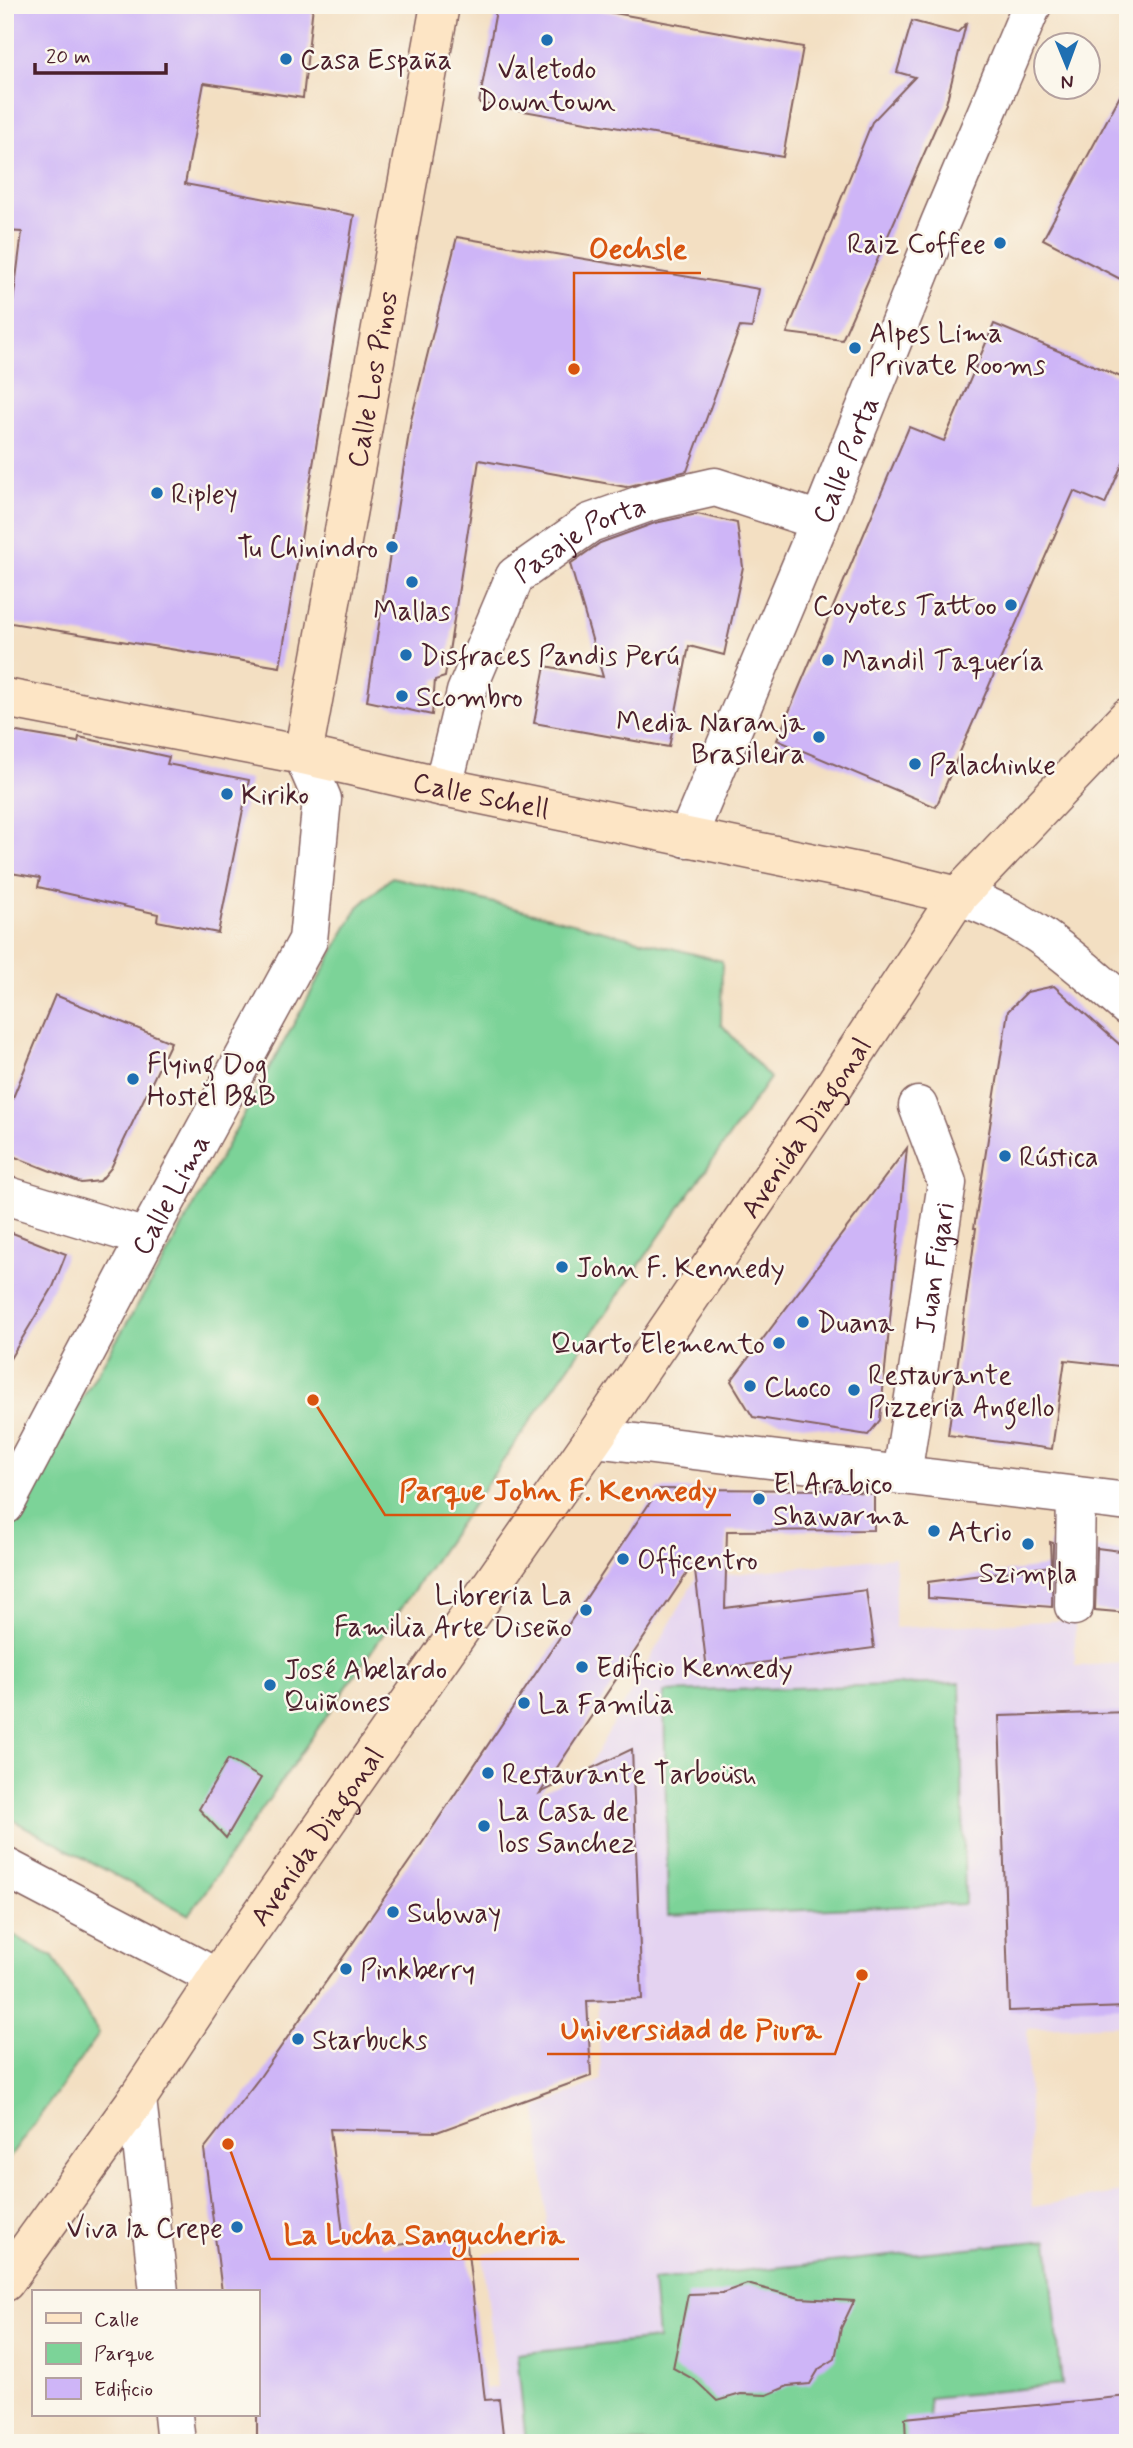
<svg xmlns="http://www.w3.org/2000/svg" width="1133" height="2448" font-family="Mynerve,sans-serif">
<rect width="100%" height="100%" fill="#fbf7ec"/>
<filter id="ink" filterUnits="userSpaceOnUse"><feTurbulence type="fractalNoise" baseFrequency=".0143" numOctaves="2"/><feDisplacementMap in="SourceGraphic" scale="14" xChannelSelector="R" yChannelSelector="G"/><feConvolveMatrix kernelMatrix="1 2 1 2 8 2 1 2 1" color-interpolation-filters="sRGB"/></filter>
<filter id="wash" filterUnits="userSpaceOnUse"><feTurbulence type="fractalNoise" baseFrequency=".00686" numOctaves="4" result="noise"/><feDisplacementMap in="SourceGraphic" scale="28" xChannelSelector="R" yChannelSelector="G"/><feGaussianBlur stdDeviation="1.57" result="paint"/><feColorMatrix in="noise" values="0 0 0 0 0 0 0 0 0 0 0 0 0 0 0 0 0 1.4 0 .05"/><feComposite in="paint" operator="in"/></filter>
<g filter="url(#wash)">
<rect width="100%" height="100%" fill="#f3dfc2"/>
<path fill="#e4d3f1" d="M895 1557V1628L1075 1620V1666L1128 1663V2025L1027 2028 1032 2207 1128 2191V2443H337L335 2413 497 2387 483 2254 549 2247 537 2108 601 2080 594 1923 576 1789 696 1578Z"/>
<g fill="#7cd398" stroke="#637962" stroke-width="2">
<path d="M392 877 722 961 721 1024 770 1078 525 1429 189 1915 5 1816V1539L58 1439 163 1262 358 907Z"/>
<path d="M960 1683 965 1904 668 1915 664 1692Z"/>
<path d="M5 1931 53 1957 99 2034 5 2164Z"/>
<path d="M1048 2240 1062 2385 928 2398 932 2443H526L517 2354 658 2339 653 2280Z"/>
</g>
<g id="blocks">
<g fill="#ceb5f7">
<path d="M5 5H313L303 98 204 83 185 184 354 215 280 667 5 622V365L22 232 5 231Z"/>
<path d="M497 5H570L803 47 783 157 479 103Z"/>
<path d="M912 21 957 33 966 24 946 104 842 340 787 333 872 122 915 77 897 72Z"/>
<path d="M1128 81V283L1043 239Z"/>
<path d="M457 237 759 289 752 328 740 327 687 471 626 487 479 460 445 677 435 680 432 715 367 701 411 420Z"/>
<path d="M994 324 1128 380V451L1105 504 1074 491 936 807 777 740 909 427 944 441Z"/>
<path d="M697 514 737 523 743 567 724 655 689 646 669 747 534 723 545 666 603 677 570 564 600 543 655 523Z"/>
<path d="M5 730 78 742 79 737 169 757 167 764 249 780 218 933 157 921 158 914 38 887 40 878 5 872Z"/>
<path d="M1054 986 1128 1052V1367L1065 1360 1052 1449 948 1435 976 1228H974L1008 1011 1027 992Z"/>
<path d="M55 995 171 1042 111 1168 100 1181 81 1183 5 1153V1117Z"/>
<path d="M907 1148 880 1420 868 1435 753 1417 731 1381Z"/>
<path d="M5 1230 66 1254 53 1287 5 1367Z"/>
<path d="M659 1489 840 1490 874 1494V1530L727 1531 725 1608 866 1590 874 1648 707 1670 694 1563 540 1793 632 1749 642 1999 587 2001 591 2076 437 2132 330 2129 344 2241 381 2237 382 2247 466 2236 485 2400 499 2399 504 2443H257V2292H222L204 2149 260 2077 429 1833Z"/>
<path d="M1050 1542 1053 1543 1052 1607 928 1598V1582L1051 1566Z"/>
<path d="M1097 1548 1128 1552V1613L1095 1610Z"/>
<path d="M1128 1712V2007L1009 2011 999 1716Z"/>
<path d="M228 1759 261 1778 226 1838 199 1809Z"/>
<path d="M747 2284 800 2298 854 2301 841 2328 835 2359 819 2369 810 2384 788 2386 767 2395 741 2394 717 2401 695 2380 673 2368 688 2294 722 2293Z"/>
<path d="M1128 2396V2443H906L905 2418Z"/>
</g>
</g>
</g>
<g filter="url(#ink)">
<use href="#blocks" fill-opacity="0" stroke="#856260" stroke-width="2"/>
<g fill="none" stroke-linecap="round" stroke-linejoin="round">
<defs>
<g id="street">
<path id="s1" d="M443 787 466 692 515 576 590 523 649 502 715 487 820 521"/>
<path id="s2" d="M687 838 820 521 940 223 1032 5"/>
<path d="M958 896C1031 918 1071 959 1128 1007"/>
<path d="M5 1195 146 1238"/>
<path d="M594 1438 1128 1502"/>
<path id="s3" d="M902 1475 947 1183 918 1106"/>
<path id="s4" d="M5 1505 146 1238 308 940 322 799 303 755"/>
<path d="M1074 1606 1076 1496"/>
<path d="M5 1867 217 1978"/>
<path d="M137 2099 159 2292"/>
<path d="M173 2415 176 2443"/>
</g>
<g id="secondary">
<path id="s5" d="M5 698 303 755 443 787 868 874 958 896"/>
<path id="s6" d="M303 755 440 5"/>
<path id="s7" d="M5 2282 137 2099 217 1978 594 1438 821 1105 958 896 1128 717"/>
</g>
</defs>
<use href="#street" stroke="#856260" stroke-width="41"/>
<use href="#secondary" stroke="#856260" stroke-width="41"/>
<use href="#street" stroke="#fff" stroke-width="38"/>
<use href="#secondary" stroke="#fde5c5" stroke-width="38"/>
</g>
</g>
<g fill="#1f6fb2" stroke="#fbf7ec" stroke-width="2.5">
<circle cx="547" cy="40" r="7"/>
<circle cx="286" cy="59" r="7"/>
<circle cx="1000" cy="243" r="7"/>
<circle cx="855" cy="348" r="7"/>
<circle cx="157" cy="493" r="7"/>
<circle cx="392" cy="547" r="7"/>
<circle cx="412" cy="582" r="7"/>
<circle cx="1011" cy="605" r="7"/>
<circle cx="406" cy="655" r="7"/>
<circle cx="828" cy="660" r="7"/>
<circle cx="402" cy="696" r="7"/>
<circle cx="819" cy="737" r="7"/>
<circle cx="915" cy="764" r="7"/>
<circle cx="227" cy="794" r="7"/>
<circle cx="133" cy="1079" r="7"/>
<circle cx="1005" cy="1156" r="7"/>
<circle cx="562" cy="1267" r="7"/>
<circle cx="803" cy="1322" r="7"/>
<circle cx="779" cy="1343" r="7"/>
<circle cx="750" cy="1386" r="7"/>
<circle cx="854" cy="1390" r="7"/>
<circle cx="759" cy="1499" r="7"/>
<circle cx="934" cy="1531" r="7"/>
<circle cx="1028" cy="1544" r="7"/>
<circle cx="623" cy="1559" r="7"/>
<circle cx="586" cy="1610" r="7"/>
<circle cx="582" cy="1667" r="7"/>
<circle cx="270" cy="1685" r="7"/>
<circle cx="524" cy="1703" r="7"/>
<circle cx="488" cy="1773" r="7"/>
<circle cx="484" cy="1826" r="7"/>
<circle cx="393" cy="1912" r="7"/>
<circle cx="346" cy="1969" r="7"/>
<circle cx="298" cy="2039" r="7"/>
<circle cx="237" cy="2227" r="7"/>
</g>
<g text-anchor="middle" stroke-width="5" stroke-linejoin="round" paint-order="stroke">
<g font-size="28" fill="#4a1f2b" stroke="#fbf7ec" text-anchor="start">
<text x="300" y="69">Casa España</text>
<text x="547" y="78" text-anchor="middle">Valetodo<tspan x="547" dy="32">Downtown</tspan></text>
<text x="986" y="253" text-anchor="end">Raiz Coffee</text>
<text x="869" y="342">Alpes Lima<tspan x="869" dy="32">Private Rooms</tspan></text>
<text x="171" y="503">Ripley</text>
<text x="378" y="557" text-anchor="end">Tu Chinindro</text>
<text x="997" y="615" text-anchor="end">Coyotes Tattoo</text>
<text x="412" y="620" text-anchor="middle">Mallas</text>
<text x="420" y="665">Disfraces Pandis Perú</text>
<text x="842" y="670">Mandil Taquería</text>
<text x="416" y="706">Scombro</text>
<text x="805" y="731" text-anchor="end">Media Naranja<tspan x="805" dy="32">Brasileira</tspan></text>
<text x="929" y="774">Palachinke</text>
<text x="241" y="804">Kiriko</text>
<text x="147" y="1073">Flying Dog<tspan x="147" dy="32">Hostel B&amp;B</tspan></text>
<text x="1019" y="1166">Rústica</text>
<text x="576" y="1277">John F. Kennedy</text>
<text x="817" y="1332">Duana</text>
<text x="765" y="1353" text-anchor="end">Quarto Elemento</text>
<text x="868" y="1384">Restaurante<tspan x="868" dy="32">Pizzeria Angello</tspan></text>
<text x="764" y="1396">Choco</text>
<text x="773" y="1493">El Arabico<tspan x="773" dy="32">Shawarma</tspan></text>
<text x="948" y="1541">Atrio</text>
<text x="637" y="1569">Officentro</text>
<text x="1028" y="1582" text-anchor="middle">Szimpla</text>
<text x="572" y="1604" text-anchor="end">Libreria La<tspan x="572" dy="32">Familia Arte Diseño</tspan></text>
<text x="596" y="1677">Edificio Kennedy</text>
<text x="284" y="1679">José Abelardo<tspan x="284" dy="32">Quiñones</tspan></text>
<text x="538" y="1713">La Familia</text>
<text x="502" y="1783">Restaurante Tarboüsh</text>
<text x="498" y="1820">La Casa de<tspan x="498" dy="32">los Sanchez</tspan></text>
<text x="407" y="1922">Subway</text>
<text x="360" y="1979">Pinkberry</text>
<text x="312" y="2049">Starbucks</text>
<text x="223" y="2237" text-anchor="end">Viva la Crepe</text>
</g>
<g font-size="28" fill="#4a1f2b" stroke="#fbf7ec">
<text dy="10" stroke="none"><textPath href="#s6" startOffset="382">Calle Los Pinos</textPath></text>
<text dy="10" stroke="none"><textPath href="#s2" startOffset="410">Calle Porta</textPath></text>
<text dy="10" stroke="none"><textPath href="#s1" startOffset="299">Pasaje Porta</textPath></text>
<text dy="10" stroke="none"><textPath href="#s5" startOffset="486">Calle Schell</textPath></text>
<text dy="10" stroke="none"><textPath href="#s7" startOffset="1405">Avenida Diagonal</textPath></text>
<text dy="10" stroke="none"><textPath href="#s4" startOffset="352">Calle Lima</textPath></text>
<text dy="10" stroke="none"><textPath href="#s3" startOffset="210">Juan Figari</textPath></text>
<text dy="10" stroke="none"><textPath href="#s7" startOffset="544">Avenida Diagonal</textPath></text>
</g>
</g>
<path fill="none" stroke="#d8530f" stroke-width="2.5" d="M574 369L574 273H701M313 1400L385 1515H731M862 1975L835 2054H547M228 2144L270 2259H579"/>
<g fill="#d8530f" stroke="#fbf7ec" stroke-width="2.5">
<circle cx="574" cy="369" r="7"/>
<circle cx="313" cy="1400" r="7"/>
<circle cx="862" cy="1975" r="7"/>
<circle cx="228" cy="2144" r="7"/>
</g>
<g font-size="30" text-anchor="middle" font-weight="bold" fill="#d8530f" stroke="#fbf7ec" stroke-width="5" stroke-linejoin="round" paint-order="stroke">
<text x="638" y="258">Oechsle</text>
<text x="558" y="1500">Parque John F. Kennedy</text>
<text x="691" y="2039">Universidad de Piura</text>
<text x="424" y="2244">La Lucha Sangucheria</text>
</g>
<rect width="1133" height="2448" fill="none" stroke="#fbf7ec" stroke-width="28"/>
<rect x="32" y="2290" width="228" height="126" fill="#fbf7ec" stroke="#b4a19f" stroke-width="2"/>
<rect x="46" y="2313" width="35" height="10" fill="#fde5c5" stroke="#b4a19f" stroke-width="2"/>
<text x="94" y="2326" font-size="21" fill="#4a1f2b">Calle</text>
<rect x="46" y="2343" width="35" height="21" fill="#7cd398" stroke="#b4a19f" stroke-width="2"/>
<text x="94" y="2360" font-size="21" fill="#4a1f2b">Parque</text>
<rect x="46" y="2378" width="35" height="21" fill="#ceb5f7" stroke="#b4a19f" stroke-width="2"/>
<text x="94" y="2396" font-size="21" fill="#4a1f2b">Edificio</text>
<g transform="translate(1067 66) rotate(179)"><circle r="33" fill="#fbf7ec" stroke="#b4a19f" stroke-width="2"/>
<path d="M0-5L12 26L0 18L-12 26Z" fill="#1f6fb2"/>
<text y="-10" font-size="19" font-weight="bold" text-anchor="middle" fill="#4a1f2b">N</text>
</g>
<path d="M35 63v10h131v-10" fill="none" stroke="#4a1f2b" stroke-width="3.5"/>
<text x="46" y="63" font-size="21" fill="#4a1f2b" stroke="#fbf7ec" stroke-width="5" paint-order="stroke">20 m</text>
</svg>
